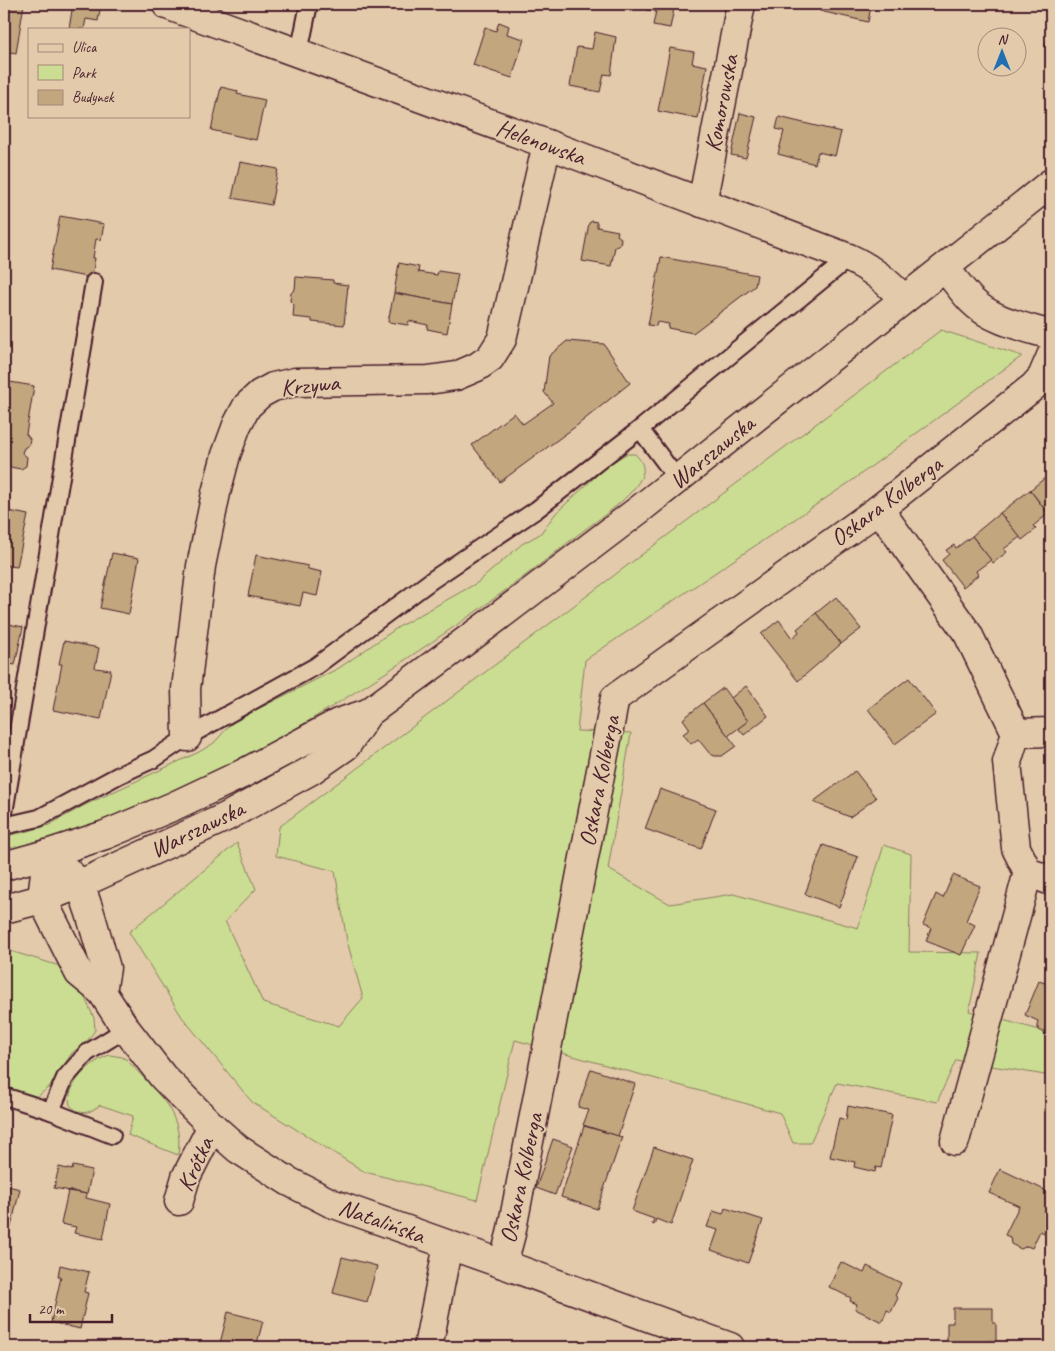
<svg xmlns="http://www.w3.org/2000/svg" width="1055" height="1351" font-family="Caveat,sans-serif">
<rect width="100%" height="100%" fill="#e2caab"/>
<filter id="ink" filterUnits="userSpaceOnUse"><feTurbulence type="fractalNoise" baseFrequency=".02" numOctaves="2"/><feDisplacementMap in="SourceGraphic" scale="10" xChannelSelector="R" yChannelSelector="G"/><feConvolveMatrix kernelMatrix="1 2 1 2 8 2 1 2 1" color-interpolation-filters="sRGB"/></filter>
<g filter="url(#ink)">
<g fill="#cadd92" stroke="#8a7e5e">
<path d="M941 330 1022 356 850 482 585 660 577 731 631 733 608 869 670 904 733 894 858 928 884 845 911 854 909 952 981 953 969 1011 1051 1033V1076L956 1060 937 1102 837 1083 810 1143H793L780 1113 515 1040 477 1200 365 1172 252 1102 182 1017 129 932 237 843 256 889 225 921 263 1003 339 1026 363 998 347 941 335 871 276 856 279 827Z"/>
<path d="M626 454H635C642 461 646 468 641 478 629 501 595 521 575 537 513 587 448 632 382 675 338 703 294 731 248 755 195 781 140 807 85 828 58 838 31 847 4 856V836L25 832 49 825 85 805 199 752 214 743 229 726 236 720 339 668 400 626 477 583 522 544 540 534 556 513 608 465Z"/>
<path d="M4 950H7L63 967 76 978 94 1018 95 1030 89 1039 72 1053 50 1086 37 1097 4 1087Z"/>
<path d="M110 1055 122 1057 127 1060C153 1089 185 1112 178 1155L128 1135 133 1116 100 1105C89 1114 80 1116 70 1105 65 1085 92 1060 110 1055Z"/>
</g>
<g fill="#c1a67e" stroke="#4a1f2b">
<path d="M4 4H24L16 53 4 51Z"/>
<path d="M73 4H101L98 21 86 19 84 29H69Z"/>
<path d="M647 4H675L670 28 653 25 656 11 646 10Z"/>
<path d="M821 4H867V6H871L868 22 820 11Z"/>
<path d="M1051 18V49L1045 48Z"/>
<path d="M499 22 509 26 507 34 524 39 512 78 473 65 485 27 496 31Z"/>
<path d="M595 32 616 37 611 75 604 74 600 92 570 86 577 47 592 49Z"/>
<path d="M670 48 694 52 692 63 707 66 698 119 658 111Z"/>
<path d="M221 87 238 91 237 94 265 100 256 140 211 130Z"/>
<path d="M740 113 756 117 746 158 731 155Z"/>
<path d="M779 117 841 132 835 156 818 152 815 164 778 154 784 131 776 129Z"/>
<path d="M240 162 278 169 271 205 232 198Z"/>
<path d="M60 216 104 224 101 240 96 239 93 258H95L92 278 50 270Z"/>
<path d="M592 221 597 222V227L618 231 617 235 621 238 620 245 615 247 611 266 582 261 589 223Z"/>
<path d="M661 257 757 275 755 286 693 333 668 328 669 324 657 322 656 326 648 325Z"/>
<path d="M399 263 419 267 418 272 437 275 438 271 458 274 452 304 394 293Z"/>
<path d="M296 277 333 280V283L348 285 344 325 312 322V319L293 317 294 305 290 301 291 293 295 289Z"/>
<path d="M394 293 452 304 447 333 427 329 428 325 409 321 408 325 388 322Z"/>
<path d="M567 341 604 344 630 383 575 427 500 482 472 445 514 413 523 424 553 403 544 392 549 356Z"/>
<path d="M4 381 34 386 26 434 30 439 29 445 24 448 22 453 27 457 26 466 21 469 4 466Z"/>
<path d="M1051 473V517L1030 490Z"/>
<path d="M1030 490 1048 514 1033 526 1036 529 1022 540 1000 513Z"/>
<path d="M4 510 28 515 17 567 4 565Z"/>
<path d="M1000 513 1020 537 1004 549 1007 552 993 563 972 536Z"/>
<path d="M972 536 991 560 976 571 978 575 963 587 942 560 949 554 946 550 954 545 956 548Z"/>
<path d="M112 553 139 558 129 614 100 608Z"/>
<path d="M256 555 308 566V569L322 572 317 596 303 593 300 606 248 596Z"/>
<path d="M836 597 861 629 841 644 816 613Z"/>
<path d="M816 613 841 644 798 681 761 634 779 620 792 638 799 632 797 629Z"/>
<path d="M4 623 23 627 15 665 4 663Z"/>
<path d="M64 641 99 648 95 668 111 670 101 719 53 710 62 664H59Z"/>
<path d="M909 678 936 714 895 744 868 709Z"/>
<path d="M746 686 768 716 744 735 738 728 748 721 731 698Z"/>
<path d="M723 688 748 721 728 736 703 703Z"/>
<path d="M703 703 736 746 722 756H715L710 754 698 739 691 744 683 734 690 729 683 719Z"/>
<path d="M855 771 876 798 850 817 813 802Z"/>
<path d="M660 789 716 809 701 849 645 829Z"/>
<path d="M823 845 858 857 839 907 805 894Z"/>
<path d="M953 875 980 886 966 921 975 925 961 955 926 941 931 928 923 925 936 894 943 898Z"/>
<path d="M1039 981 1051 985V1031L1047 1033H1044L1039 1030 1037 1026 1038 1021 1025 1015Z"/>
<path d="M591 1069 635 1084 618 1136 583 1125 589 1110 578 1107Z"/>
<path d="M848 1106 892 1115 881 1168 876 1167 875 1172 854 1167 855 1162 830 1157 839 1118 846 1120Z"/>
<path d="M584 1126 622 1137 597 1209 561 1197Z"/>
<path d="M553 1139 573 1146 555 1195 536 1188Z"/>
<path d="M654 1147 693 1160 671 1225 656 1219 654 1225 652 1224 654 1219 632 1211Z"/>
<path d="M73 1166 92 1170 87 1194 54 1188 59 1167 72 1170Z"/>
<path d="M1000 1169 1051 1193V1209L1047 1218 1051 1220 1044 1233 1040 1231 1032 1248 1027 1246 1021 1249 1011 1244 1010 1237 1005 1235 1019 1206 989 1193Z"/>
<path d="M4 1185 20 1189 10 1231 4 1229Z"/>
<path d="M68 1191 87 1194 86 1198 110 1204 103 1239 74 1233 76 1227 61 1224Z"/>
<path d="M725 1208 763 1220 748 1263 711 1250 718 1230 707 1227 713 1211 723 1214Z"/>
<path d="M342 1257 377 1266 367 1302 333 1293Z"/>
<path d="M841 1262 864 1273 867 1266 901 1283 895 1296 898 1298 891 1312 887 1310 882 1322 855 1309 857 1304 850 1301 851 1298 829 1287Z"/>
<path d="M60 1265 89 1272 84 1292 88 1293 80 1329 51 1322 61 1277H58Z"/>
<path d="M953 1308H993V1323H996V1341H987V1347H947V1323H953Z"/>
<path d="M228 1312 263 1321 256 1347H219Z"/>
<path d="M360 1342 376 1345V1347H359Z"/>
</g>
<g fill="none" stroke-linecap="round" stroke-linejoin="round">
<defs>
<g id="service">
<path d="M299 53 309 4"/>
<path d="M640 429 678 480"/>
<path d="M4 813 94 282"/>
<path d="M4 826 39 818 119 775 154 759 187 737 316 666 432 580 536 510 640 429 849 258"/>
<path d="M4 1096 51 1111 65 1078 87 1053 126 1029"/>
<path d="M51 1111 112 1135"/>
</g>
<g id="minor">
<path d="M167 5 547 144 849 258C873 269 886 281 904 299"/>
<path d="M702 203 741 4"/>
<path d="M944 268C954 278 962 291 972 301 992 321 1025 327 1051 335"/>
<path d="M879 509 968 634 1016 733"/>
<path d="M1051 732 1016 733 1007 762 1016 848 1028 872 1051 881"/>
<path d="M187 737 186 689 201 566 216 493 226 455 237 425 247 406 260 394 273 387 295 382 428 380 456 376 477 367 490 358 502 339 547 144"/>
<path d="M955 1141 1028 872"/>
<path d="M179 1201 186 1177 212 1126"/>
<path d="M503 1264 511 1234 615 698 879 509 1033 387 1042 377 1051 356"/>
<path d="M428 1347 448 1245"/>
</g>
<g id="secondary">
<path d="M47 854 42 899 79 973 102 992 126 1029 163 1077 212 1126 238 1149 288 1181 331 1203 503 1264 730 1347"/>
<path d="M4 866 47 854 105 835 174 806 244 773 338 723 368 713 490 623 640 509 1051 183"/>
<path d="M67 871 80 884 90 913 106 968 102 992"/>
<path d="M4 909 42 899 80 884 226 817 310 771 346 746 368 713"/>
</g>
</defs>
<use href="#service" stroke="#4a1f2b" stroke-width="20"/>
<use href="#minor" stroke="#4a1f2b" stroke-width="31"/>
<use href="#secondary" stroke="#4a1f2b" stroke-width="31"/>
<use href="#service" stroke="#e2caab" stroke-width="16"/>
<use href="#minor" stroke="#e2caab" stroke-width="28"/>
<use href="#secondary" stroke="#e2caab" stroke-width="28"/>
</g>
</g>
<g text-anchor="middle" stroke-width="4" stroke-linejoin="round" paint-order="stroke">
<g font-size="24" fill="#4a1f2b" stroke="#e2caab">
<text transform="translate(721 103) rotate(-79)" y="8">Komorowska</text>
<text transform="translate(541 142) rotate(20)" y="8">Helenowska</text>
<text transform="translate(310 385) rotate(-6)" y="8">Krzywa</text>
<text transform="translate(712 452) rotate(-39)" y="8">Warszawska</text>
<text transform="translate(886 501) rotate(-37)" y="8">Oskara Kolberga</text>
<text transform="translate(599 781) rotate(-79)" y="8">Oskara Kolberga</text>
<text transform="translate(197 829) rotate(-26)" y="8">Warszawska</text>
<text transform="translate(195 1164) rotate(-66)" y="8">Krótka</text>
<text transform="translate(521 1178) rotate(-78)" y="8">Oskara Kolberga</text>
<text transform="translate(382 1221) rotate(20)" y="8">Natalińska</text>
</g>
</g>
<rect width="1055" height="1351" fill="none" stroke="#e2caab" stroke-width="20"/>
<rect x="10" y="10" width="1035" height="1331" fill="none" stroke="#4a1f2b" stroke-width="2" filter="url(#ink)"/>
<rect x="28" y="28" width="162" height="90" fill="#e2caab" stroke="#a58678"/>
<rect x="38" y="44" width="25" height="8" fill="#e2caab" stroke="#a58678"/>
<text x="72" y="52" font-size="15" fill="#4a1f2b">Ulica</text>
<rect x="38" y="65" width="25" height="15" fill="#cadd92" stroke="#a58678"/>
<text x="72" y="78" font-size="15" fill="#4a1f2b">Park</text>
<rect x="38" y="90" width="25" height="15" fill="#c1a67e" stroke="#a58678"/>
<text x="72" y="102" font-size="15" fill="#4a1f2b">Budynek</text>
<g transform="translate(1002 52)"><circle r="24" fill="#e2caab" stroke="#a58678"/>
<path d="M0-4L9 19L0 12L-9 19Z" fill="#1f6fb2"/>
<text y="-8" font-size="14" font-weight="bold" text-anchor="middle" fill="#4a1f2b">N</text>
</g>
<path d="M30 1314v8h82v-8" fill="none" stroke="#4a1f2b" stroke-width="2.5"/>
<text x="38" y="1314" font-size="15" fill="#4a1f2b" stroke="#e2caab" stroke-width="4" paint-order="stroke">20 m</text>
</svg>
